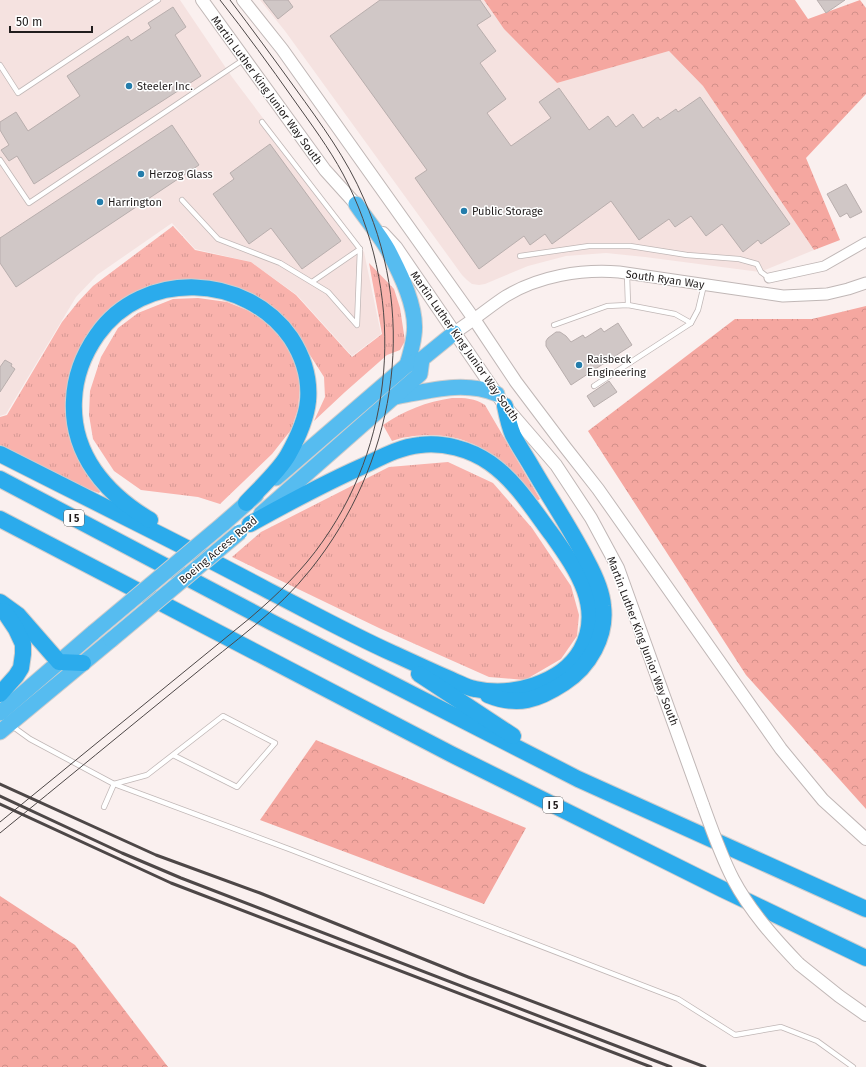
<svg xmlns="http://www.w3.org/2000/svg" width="866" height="1067" font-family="'Fira Sans',sans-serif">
<defs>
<pattern id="grass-tufts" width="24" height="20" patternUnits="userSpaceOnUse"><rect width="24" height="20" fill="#f9b2ac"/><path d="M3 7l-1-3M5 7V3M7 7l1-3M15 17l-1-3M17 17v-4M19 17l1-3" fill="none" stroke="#d59994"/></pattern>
<pattern id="forest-crowns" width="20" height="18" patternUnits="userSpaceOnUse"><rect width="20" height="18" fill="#f5a7a0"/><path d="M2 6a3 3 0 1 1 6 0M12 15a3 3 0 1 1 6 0" fill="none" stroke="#d28f89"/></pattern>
</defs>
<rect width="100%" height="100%" fill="#faf0ef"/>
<g fill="#f5e2e0">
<path d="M0 0H180L232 77 364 252 381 334 352 356 297 295 251 262 195 249 172 223 97 275 76 297 6 414 0 416Z"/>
<path d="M260 0H484L504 29 557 83 669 51 703 86 814 250 760 272 645 257 606 253 566 256 528 266 485 284 479 285 472 284 467 280 462 275 285 31Z"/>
</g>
<g fill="url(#grass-tufts)">
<path d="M173 226 195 250 251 262 296 295 352 357 382 334 369 263 394 289 400 308 405 341 400 350 387 355 345 392 314 421 325 397 324 377 292 327 217 284 184 280 149 289 113 311 70 399 101 491 99 493 79 486 0 446V417L7 415 62 322 78 302 93 286Z"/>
<path d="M198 298 227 302 247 310 262 319 274 329 286 343 296 362 300 386 298 409 291 430 272 454 220 504 198 497 141 490 114 471 93 439 89 415 90 391 101 357 118 328 138 313 173 299Z"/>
<path d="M452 398C465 398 475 398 485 405L540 499 537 501C509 463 476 433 425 435 414 436 402 437 392 441L383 425C405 410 426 402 452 398Z"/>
<path d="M448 462 493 483 532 528 571 586 579 615 577 636 561 659 525 680 489 677 379 628 232 557 261 532 389 467Z"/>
</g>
<g fill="url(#forest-crowns)">
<path d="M484 0H795L808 19 860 0 866 8V94L806 158 840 240 814 250 703 86 669 51 557 83 504 29Z"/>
<path d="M866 306V809L746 675 588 431 735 319H812Z"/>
<path d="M316 740 526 828 484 904 260 820Z"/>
<path d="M0 896 75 945 168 1067H0Z"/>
</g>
<g fill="#d0c7c6" stroke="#b8aead">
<path d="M263 0H288L293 7 278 19Z"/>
<path d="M380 0H480L491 16 477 25 496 51 480 63 506 99 487 113 511 146 551 118 539 102 559 88 589 130 608 116 616 127 633 114 643 128 658 117 660 120 676 109 678 112 700 97 790 224 761 244 758 240 743 252 722 224 706 236 691 216 675 227 669 219 639 240 611 201 552 244 545 234 530 245 524 236 479 269 415 178 427 170 330 36Z"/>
<path d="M817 0H845L826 13Z"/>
<path d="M173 7 186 27 175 35 201 76 34 184 17 156 9 161 1 150 9 145 0 130V122L16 112 28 131 80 96 67 76 128 36 131 41 151 28 148 23Z"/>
<path d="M172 125 199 165 16 287 0 263V238Z"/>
<path d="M270 144 341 241 302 269 271 228 249 244 213 194 234 179 230 173Z"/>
<path d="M846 184 862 212 850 218 847 213 840 217 827 194Z"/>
<path d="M618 323 632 345 571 385 546 346V341L548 338 556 332H560L566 336 571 342 583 335 585 338 601 328 604 332Z"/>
<path d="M5 360 12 364 11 366 15 369 0 392V367Z"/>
<path d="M609 381 617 392 594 407 587 396Z"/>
</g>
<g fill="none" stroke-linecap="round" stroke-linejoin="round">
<defs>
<g id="service">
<path d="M0 65 18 93 158 0"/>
<path d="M262 122 360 249"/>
<path d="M0 160 29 203 243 60"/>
<path d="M182 200 218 239 280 263 328 292 357 325 360 249 312 282"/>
<path d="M520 256 589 246H630L687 255 739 259 757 264 761 272 769 278"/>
<path d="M627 274 628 305"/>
<path d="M554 325 607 306 628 305 675 314 691 323"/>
<path d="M594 386 691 323 698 310 704 285"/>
<path d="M12 726 30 739 114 784 289 849 678 999 735 1035 781 1027 817 1041 853 1067"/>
<path d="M104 807 114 784 147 775 223 716 275 743 237 787 173 755"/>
</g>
<path id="minor" d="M769 278 824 266 866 242"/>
<path id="tertiary" d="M474 319C484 312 495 303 506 296 539 276 581 269 619 272L783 296 827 294 848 289 866 283"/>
<g id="secondary">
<path d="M202 0 325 170 362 211"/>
<path d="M243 0 282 49 474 319 516 382 565 447 598 489 781 749 823 800 866 839"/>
<path d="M383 233 396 247 505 406 556 465 591 518 618 568 703 805"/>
<path d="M454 333 474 319"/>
<path d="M799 964 839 996 866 1015"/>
</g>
<g id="trunk">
<path d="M356 204C366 219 379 234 388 250 400 273 418 308 414 335 413 345 410 355 407 365"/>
<path d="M395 397C428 391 464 380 497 394"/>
<path d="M276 478 407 365 422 359 454 333"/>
<path d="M261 514 420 374 422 359"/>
<path d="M223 524 256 495"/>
<path d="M0 713 94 632"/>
<path d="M0 732 111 640"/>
</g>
<g id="motorway">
<path d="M0 454C42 475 85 497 127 518 175 542 222 566 269 591 310 612 350 634 392 653 412 662 433 672 454 681 461 684 468 688 475 689 511 697 562 684 581 650 604 608 577 570 553 536 534 511 516 481 490 463 470 449 443 442 420 445 399 447 380 458 361 467 323 484 286 504 250 524"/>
<path d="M0 479 273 623 578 779 866 909"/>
<path d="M0 519 451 754 722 889 866 958"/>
<path d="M150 520C106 494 71 454 74 400 75 376 83 355 97 335 143 269 246 273 291 338 304 358 310 378 308 401 306 420 297 439 288 455 279 471 259 489 246 503"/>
<path d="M0 602 18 615 59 662 83 663"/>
<path d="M419 674 513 736"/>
<path d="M0 694 16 676 21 668 23 654V644L16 629 4 611"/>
<path d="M488 695C518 707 538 700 564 683 589 667 607 636 603 606 602 590 594 574 587 561 571 529 551 500 533 469 527 458 519 447 513 435 509 426 507 416 505 406"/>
</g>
</defs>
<use href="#service" stroke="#c0b7b6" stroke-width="6"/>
<use href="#minor" stroke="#c0b7b6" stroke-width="11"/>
<use href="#tertiary" stroke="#c0b7b6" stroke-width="13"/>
<use href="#secondary" stroke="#c0b7b6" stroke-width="14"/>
<use href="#trunk" stroke="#cecdcd" stroke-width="17"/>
<use href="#motorway" stroke="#cecdcd" stroke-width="18"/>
<use href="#service" stroke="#fff" stroke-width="4.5"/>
<use href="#minor" stroke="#fff" stroke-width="9"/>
<use href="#tertiary" stroke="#fff" stroke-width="11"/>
<use href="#secondary" stroke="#fff" stroke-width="12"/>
<use href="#trunk" stroke="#56bcf0" stroke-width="15"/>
<use href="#motorway" stroke="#2babec" stroke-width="16"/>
<g stroke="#4d4747" stroke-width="1">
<path d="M0 822 250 618C277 595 303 570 323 541 399 433 404 289 343 174 329 148 311 124 294 100 270 66 246 33 220 0"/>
<path d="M0 833C64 781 127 729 191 677 232 643 278 611 311 569 394 465 419 323 364 199 347 159 321 124 295 88 274 59 252 29 230 0"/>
</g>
<g stroke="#4d4747" stroke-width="3">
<path d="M0 784 156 855 260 893 468 977 705 1067"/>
<path d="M0 796 122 853 181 878 671 1067"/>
<path d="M0 804 171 883 651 1067"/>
</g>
<defs>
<path id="secondary-bridge" d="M703 805C712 830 721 856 733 879 750 911 774 938 799 964"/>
<g id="trunk-bridge">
<path d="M94 632 223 524"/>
<path d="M111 640 240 532"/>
</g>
</defs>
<use href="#secondary-bridge" stroke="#c0b7b6" stroke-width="14" stroke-linecap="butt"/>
<use href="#trunk-bridge" stroke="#cecdcd" stroke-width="17" stroke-linecap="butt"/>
<use href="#secondary-bridge" stroke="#fff" stroke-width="12"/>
<use href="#trunk-bridge" stroke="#56bcf0" stroke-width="15"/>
</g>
<g fill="#247dab" stroke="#fff" stroke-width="1.5">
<circle cx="129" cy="86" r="4"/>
<circle cx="141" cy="174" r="4"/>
<circle cx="100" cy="202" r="4"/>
<circle cx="464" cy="211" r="4"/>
<circle cx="579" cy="365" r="4"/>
</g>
<g text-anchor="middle" stroke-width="3" stroke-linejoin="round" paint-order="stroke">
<g fill="#fff" stroke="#646161" stroke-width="1">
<rect x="64" y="510" width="20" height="16" rx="3"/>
<rect x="543" y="797" width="20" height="16" rx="3"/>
</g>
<g font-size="10" font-weight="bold" fill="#211d1d">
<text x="74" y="522">I 5</text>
<text x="553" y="809">I 5</text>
</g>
<g font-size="11" fill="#211d1d" stroke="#fff" text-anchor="start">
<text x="137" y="90">Steeler Inc.</text>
<text x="149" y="178">Herzog Glass</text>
<text x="108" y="206">Harrington</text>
<text x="472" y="215">Public Storage</text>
<text x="587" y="363">Raisbeck<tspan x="587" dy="13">Engineering</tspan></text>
</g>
<g font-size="11" fill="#211d1d" stroke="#fff">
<text transform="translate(267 90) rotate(54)" y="4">Martin Luther King Junior Way South</text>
<text transform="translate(665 279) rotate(8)" y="4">South Ryan Way</text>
<text transform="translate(465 346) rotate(55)" y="4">Martin Luther King Junior Way South</text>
<text transform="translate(218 550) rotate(-40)" y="4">Boeing Access Road</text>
<text transform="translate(643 641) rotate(69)" y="4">Martin Luther King Junior Way South</text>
</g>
</g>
<path d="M10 26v6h82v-6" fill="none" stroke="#211d1d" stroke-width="2"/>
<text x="16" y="26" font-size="12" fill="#211d1d" stroke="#ffffff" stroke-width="3" paint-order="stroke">50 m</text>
</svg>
